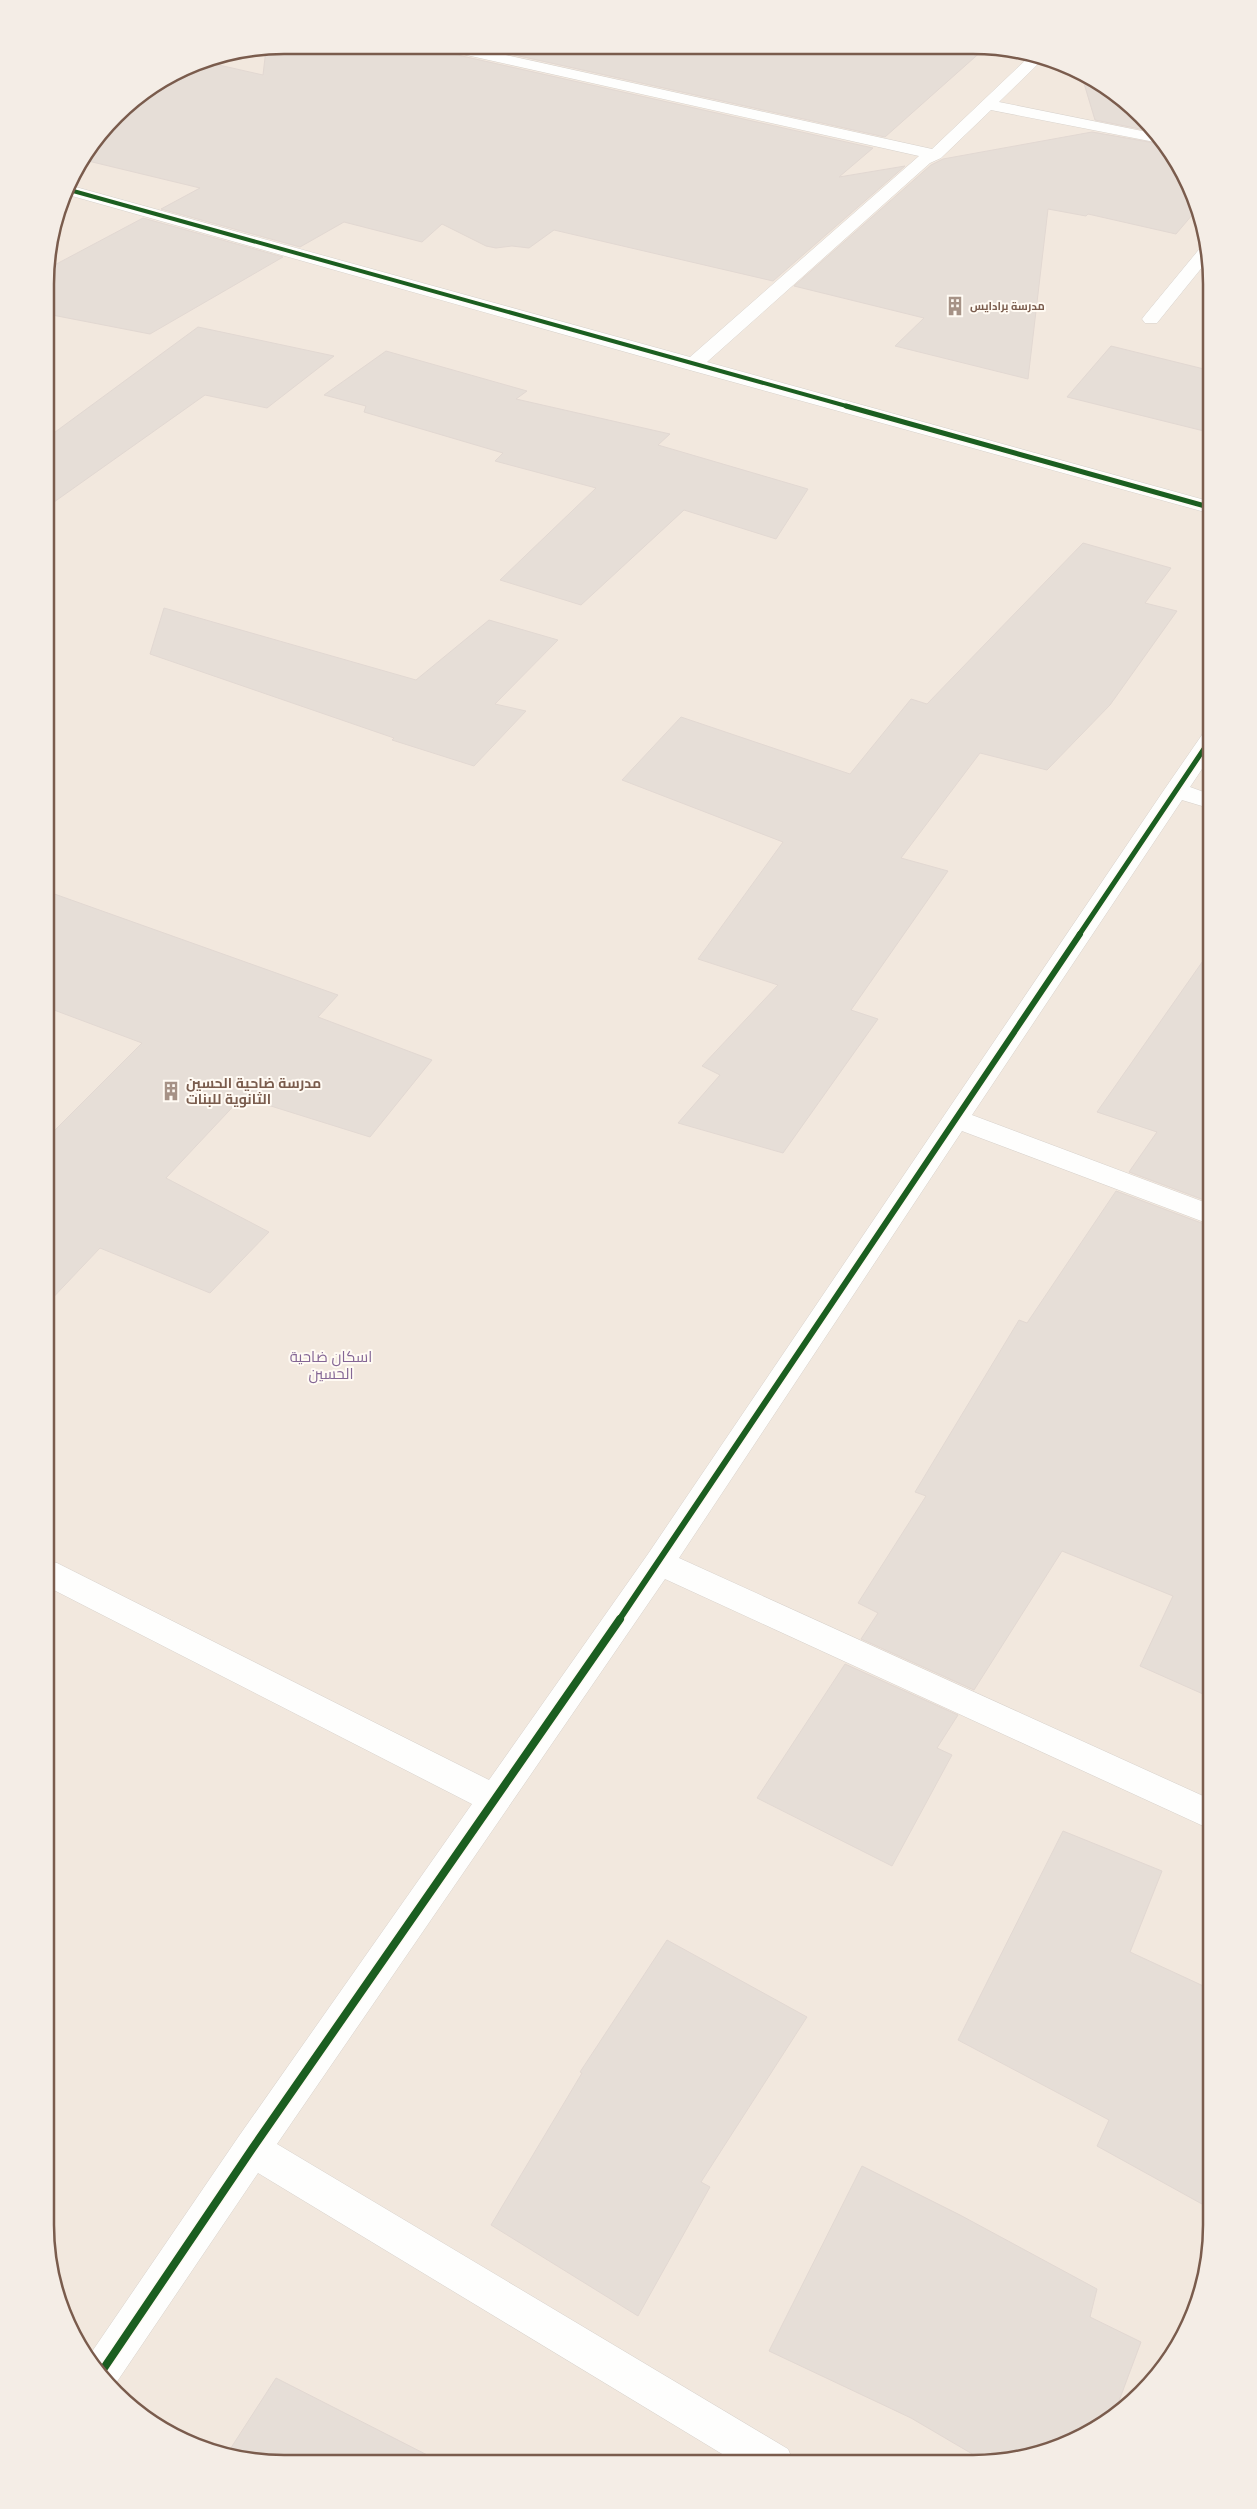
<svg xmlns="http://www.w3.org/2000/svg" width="1257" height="2509" font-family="Roboto,Cairo,sans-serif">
<rect width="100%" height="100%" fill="#f9f5f0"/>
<path fill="#f2e8de" d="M284 45 1020 50 1079 70 1131 104 1172 151 1199 207 1212 284 1211 2241 1194 2316 1163 2371 1106 2424 1050 2451 973 2464 252 2462 178 2440 127 2405 85 2358 58 2302 45 2225 47 253 70 178 126 104 193 63Z"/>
<g fill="#e6ded7" stroke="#e2d8d2">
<path d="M284 45 435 46 444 52 873 148 839 177 905 166 773 281 554 230 529 248 512 246 496 248 486 246 442 224 422 242 344 222 300 247 161 209 200 188 84 160 126 104 148 91 155 92 210 63 263 75 266 49Z"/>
<path d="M474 46 691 48 984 49 885 137Z"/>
<path d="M1080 70 1131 104 1155 132 1095 120Z"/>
<path d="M1092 132 1166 145 1172 151 1199 207 1176 234 1088 214 1086 216 1048 209 1028 379 895 346 924 318 794 286 931 165 943 159Z"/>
<path d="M143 218 283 257 150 334 47 314V269Z"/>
<path d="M198 327 334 356 267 408 205 395 47 507V438Z"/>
<path d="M1111 346 1212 371V433L1067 397Z"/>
<path d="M386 351 527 391 516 399 670 434 658 445 808 489 776 539 684 510 581 605 500 580 596 488 495 461 503 453 364 412 366 406 324 395Z"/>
<path d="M1083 543 1171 568 1145 603 1177 611 1110 705 1047 770 980 753 901 858 948 871 851 1010 878 1019 783 1153 678 1123 720 1075 702 1066 778 985 698 959 783 842 622 780 681 717 850 774 911 699 927 704Z"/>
<path d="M164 608 416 680 489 620 558 640 495 704 526 711 474 766 392 740 394 738 150 654Z"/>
<path d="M46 891 338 995 318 1017 432 1060 370 1137 242 1097 166 1178 269 1232 210 1293 100 1248 46 1305V1139L142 1043 46 1007Z"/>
<path d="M1212 948V1203L1129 1172 1157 1132 1097 1112Z"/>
<path d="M1116 1191 1212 1227V1698L1140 1666 1173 1596 1062 1551 974 1690 861 1639 878 1613 858 1603 926 1496 915 1492 1019 1320 1027 1323Z"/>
<path d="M845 1664 958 1715 937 1748 952 1755 892 1866 757 1798Z"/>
<path d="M1063 1831 1162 1871 1130 1952 1212 1990 1211 2209 1097 2146 1109 2120 958 2040Z"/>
<path d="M667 1940 807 2017 701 2182 710 2187 638 2316 491 2225 582 2073 580 2072Z"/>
<path d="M862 2166 960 2215 1097 2289 1090 2317 1141 2342 1113 2417 1106 2424 1050 2451 986 2462 911 2418 769 2351Z"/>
<path d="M276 2378 441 2462H252L227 2454Z"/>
</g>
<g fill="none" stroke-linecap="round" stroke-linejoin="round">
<defs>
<g id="minor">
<path d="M437 46H465L932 149 1032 54 1044 58 999 102 1157 134 1165 144 991 110 941 158 930 163 707 362 1212 502V514L686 369 65 194 68 185 72 186 690 357 919 156 444 50Z"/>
<path d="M1206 246 1208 260 1157 323H1145L1142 319 1145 315 1201 247Z"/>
<path d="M1212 730V754L1190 787 1212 795V809L1182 800 972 1115 1212 1205V1225L962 1131 679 1558 1212 1800V1830L665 1579 277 2144 788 2449 794 2463H737L258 2173 112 2389 87 2359 239 2136 472 1804 46 1586V1560L57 1563 489 1780 648 1554 1164 790 1204 732Z"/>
</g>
</defs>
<use href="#minor" stroke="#d7d1cb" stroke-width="1"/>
<use href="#minor" fill="#fefefd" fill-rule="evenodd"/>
<defs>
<path id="cycleway-far3" d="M66 189 850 407"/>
<g id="cycleway-far2">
<path d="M846 406 1212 508"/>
<path d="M1079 935 1212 737"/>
</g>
<path id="cycleway-far1" d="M619 1620 1080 934"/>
<path id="cycleway" d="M100 2374 252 2149 620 1619"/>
</defs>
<use href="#cycleway-far3" stroke="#fffaf3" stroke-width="5.5"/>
<use href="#cycleway-far2" stroke="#fffaf3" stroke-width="8"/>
<use href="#cycleway-far1" stroke="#fffaf3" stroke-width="9"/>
<use href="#cycleway" stroke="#fffaf3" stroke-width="11"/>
<use href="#cycleway-far3" stroke="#1b5e20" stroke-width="4"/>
<use href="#cycleway-far2" stroke="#1b5e20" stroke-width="5"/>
<use href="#cycleway-far1" stroke="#1b5e20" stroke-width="6"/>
<use href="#cycleway" stroke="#1b5e20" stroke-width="8"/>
</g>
<defs>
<symbol id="building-bare" viewBox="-9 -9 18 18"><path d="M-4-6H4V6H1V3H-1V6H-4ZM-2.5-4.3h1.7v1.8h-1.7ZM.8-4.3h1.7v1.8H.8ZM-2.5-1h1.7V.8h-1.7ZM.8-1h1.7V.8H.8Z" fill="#a69286" stroke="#fffaf3" stroke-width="2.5" paint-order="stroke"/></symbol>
</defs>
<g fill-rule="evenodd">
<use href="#building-bare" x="941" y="292" width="28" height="28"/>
<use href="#building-bare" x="157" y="1077" width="28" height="28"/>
</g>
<g text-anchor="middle" stroke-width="4" stroke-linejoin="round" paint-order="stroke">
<g font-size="11" font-weight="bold" fill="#7a5c4d" stroke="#fffaf3" text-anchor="start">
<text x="970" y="310">مدرسة برادايس</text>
</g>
<g font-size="14" font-weight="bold" fill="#7a5c4d" stroke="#fffaf3" text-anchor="start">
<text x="186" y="1088">مدرسة ضاحية الحسين<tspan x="186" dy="16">الثانوية للبنات</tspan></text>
</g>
<g font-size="15" fill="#846695" stroke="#fffaf3">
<text x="331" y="1362">اسكان ضاحية<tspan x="331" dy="17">الحسين</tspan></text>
</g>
</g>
<path d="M0 0H1257V2509H0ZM284 54H973A230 230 0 0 1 1203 284V2225A230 230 0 0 1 973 2455H284A230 230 0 0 1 54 2225V284A230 230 0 0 1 284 54Z" fill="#f4ede6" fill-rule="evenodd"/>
<path fill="none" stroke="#7a5c4d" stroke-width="2.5" d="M284 54H973A230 230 0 0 1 1203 284V2225A230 230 0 0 1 973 2455H284A230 230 0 0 1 54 2225V284A230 230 0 0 1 284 54Z"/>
</svg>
